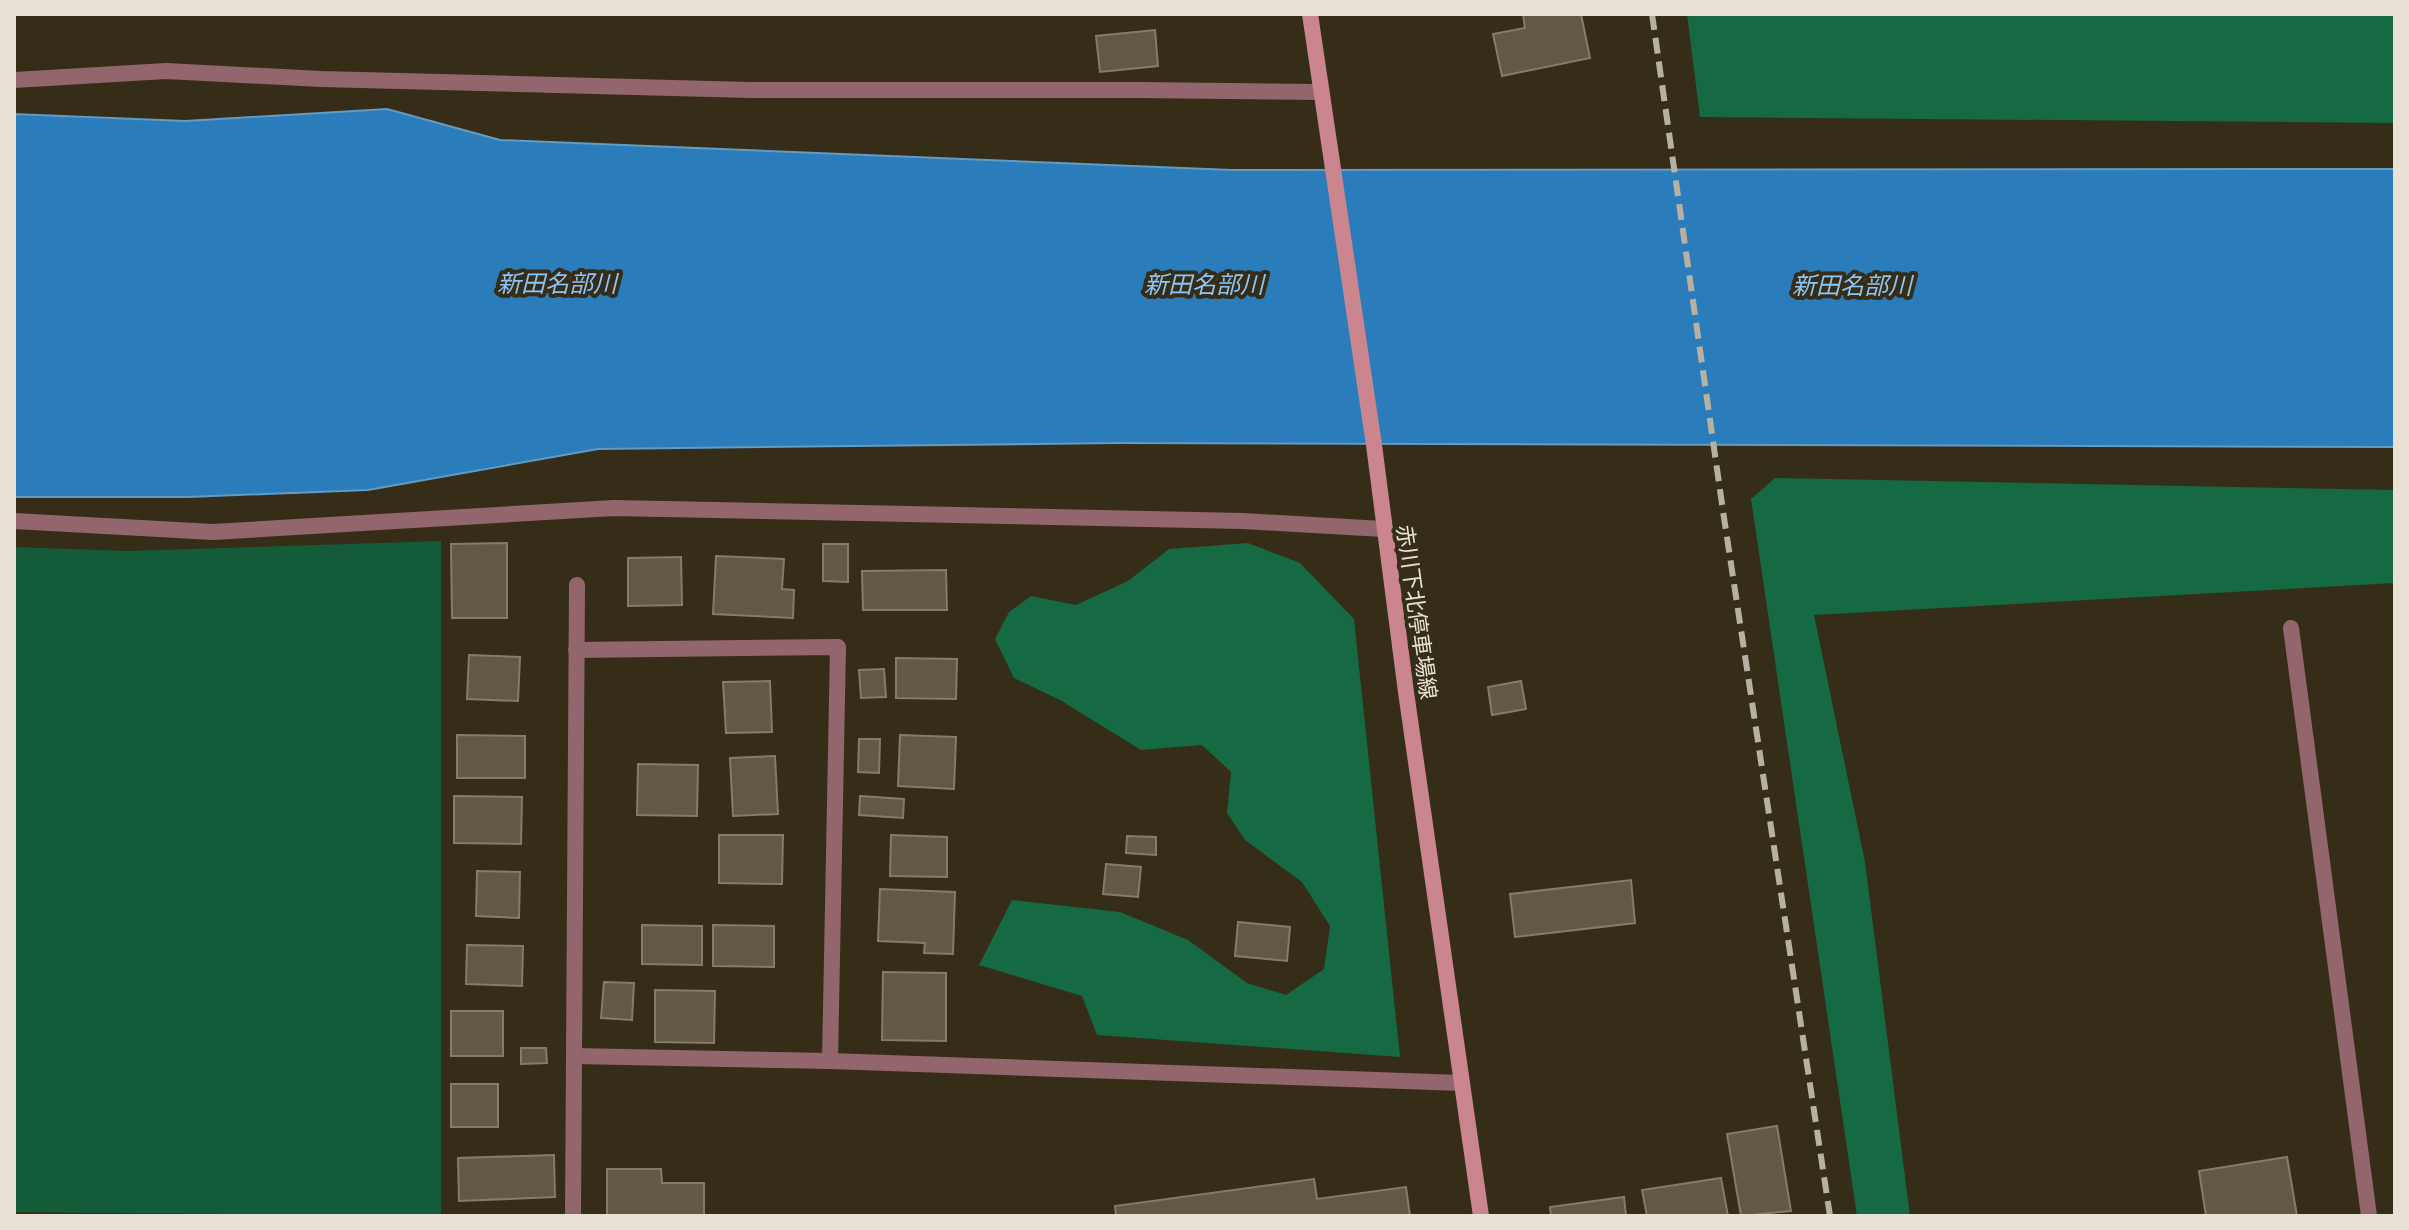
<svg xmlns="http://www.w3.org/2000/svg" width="2409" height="1230" font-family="Mulish,'Noto Sans JP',sans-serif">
<rect width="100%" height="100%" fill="#352d18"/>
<path fill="#135b39" d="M441 541V1216L14 1212V547L127 551Z"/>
<g fill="#156943">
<path d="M1687 14H2395V123L1700 117Z"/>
<path d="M1775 478 2395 490V583L1814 615 1865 862 1910 1216H1857L1751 499Z"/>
<path d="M1248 543 1300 563 1354 619 1400 1057 1097 1035 1082 996 979 965 1012 900 1120 912 1188 940 1247 983 1286 995 1324 969 1330 926 1302 882 1245 840 1227 813 1231 772 1202 745 1141 750 1060 700 1014 678 995 639 1009 612 1031 596 1076 605 1128 581 1169 549Z"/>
</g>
<path fill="#2a7cbb" stroke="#639bc3" stroke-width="2" d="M387 109 500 140 1232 170 2395 169V447L1119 443 598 449 368 490 188 497H14V114L185 121Z"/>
<g fill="#625843" stroke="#867c65" stroke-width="2">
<path d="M1523 14H1581L1590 58 1502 76 1493 34 1525 28Z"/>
<path d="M1155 30 1158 66 1100 72 1096 36Z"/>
<path d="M507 543V618H452L451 544Z"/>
<path d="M823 544H848V582L823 581Z"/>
<path d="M716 556 784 559 782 589 794 590 793 618 713 614Z"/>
<path d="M681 557 682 605 628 606V558Z"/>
<path d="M946 570 947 610H863L862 571Z"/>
<path d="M469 655 520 657 518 701 467 699Z"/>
<path d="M896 658 957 659 956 699 896 698Z"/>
<path d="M884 669 886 697 861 698 859 670Z"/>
<path d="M770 681 772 732 726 733 723 682Z"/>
<path d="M1521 681 1526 709 1492 715 1488 687Z"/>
<path d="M457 735 525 736V778H457Z"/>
<path d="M900 735 956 737 954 789 898 786Z"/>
<path d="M859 739H880L879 773 858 772Z"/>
<path d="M775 756 778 814 733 816 730 758Z"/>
<path d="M638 764 698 765 697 816 637 815Z"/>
<path d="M454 796 522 797 521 844 454 843Z"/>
<path d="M860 796 904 799 903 818 859 815Z"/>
<path d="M719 835H783L782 884 719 883Z"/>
<path d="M891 835 947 837V877L890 876Z"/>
<path d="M1127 836 1156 837V855L1126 853Z"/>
<path d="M1106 864 1141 867 1138 897 1103 894Z"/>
<path d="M477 871 520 872 519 918 476 916Z"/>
<path d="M1631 880 1635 923 1515 937 1510 894Z"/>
<path d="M880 889 955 892 953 954 924 953 925 943 878 941Z"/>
<path d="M1238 922 1290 927 1287 961 1235 956Z"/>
<path d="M642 925 702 926V965L642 964Z"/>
<path d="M713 925 774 926V967L713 966Z"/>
<path d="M467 945 523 946 522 986 466 984Z"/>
<path d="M883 972 946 973V1041L882 1040Z"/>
<path d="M604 982 634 983 632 1020 601 1018Z"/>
<path d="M655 990 715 991 714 1043 655 1042Z"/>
<rect x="451" y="1011" width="52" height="45"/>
<path d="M521 1048H546L547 1063 521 1064Z"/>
<rect x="451" y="1084" width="47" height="43"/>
<path d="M1777 1126 1791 1211 1741 1216 1727 1134Z"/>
<path d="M554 1155 555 1197 459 1201 458 1158Z"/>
<path d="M2287 1157 2297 1216H2206L2199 1171Z"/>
<path d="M607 1169H661L662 1183H704V1216H607Z"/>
<path d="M1721 1178 1728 1216H1647L1642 1190Z"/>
<path d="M1314 1179 1317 1199 1406 1187 1410 1216H1116L1115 1206Z"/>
<path d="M1624 1197 1626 1216H1551L1550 1207Z"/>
</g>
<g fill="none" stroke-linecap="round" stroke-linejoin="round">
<g stroke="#92666c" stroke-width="16">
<path d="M14 521 213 532 614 508 1243 521"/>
<path d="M2291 628 2369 1216"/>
</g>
<g stroke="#92666c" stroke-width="16">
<path d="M14 80 166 71 321 79 750 90H1139L1321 92"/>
<path d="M1243 521 1383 529"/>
<path d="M576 650 838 647 830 1061"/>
<path d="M574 1056 830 1061 1461 1083"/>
<path d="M573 1216 577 585"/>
</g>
<path stroke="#ca858f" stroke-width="16" d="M1310 14 1374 445 1406 692 1481 1216"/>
<path stroke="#b7b1a2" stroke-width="6" stroke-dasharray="16 8" stroke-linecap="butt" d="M1652 14 1723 511 1830 1216"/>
</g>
<g text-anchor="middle" stroke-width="8" stroke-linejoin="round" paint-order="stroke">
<g font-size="22" fill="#e8e2d6" stroke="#352d18">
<text transform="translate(1417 612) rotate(82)" y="8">赤川下北停車場線</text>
</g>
<g font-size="24" font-style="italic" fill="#8cc4f6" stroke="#352d18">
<text x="557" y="292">新田名部川</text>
<text x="1204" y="293">新田名部川</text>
<text x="1852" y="294">新田名部川</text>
</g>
</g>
<rect width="2409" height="1230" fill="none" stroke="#e8e2d6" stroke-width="32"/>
</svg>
